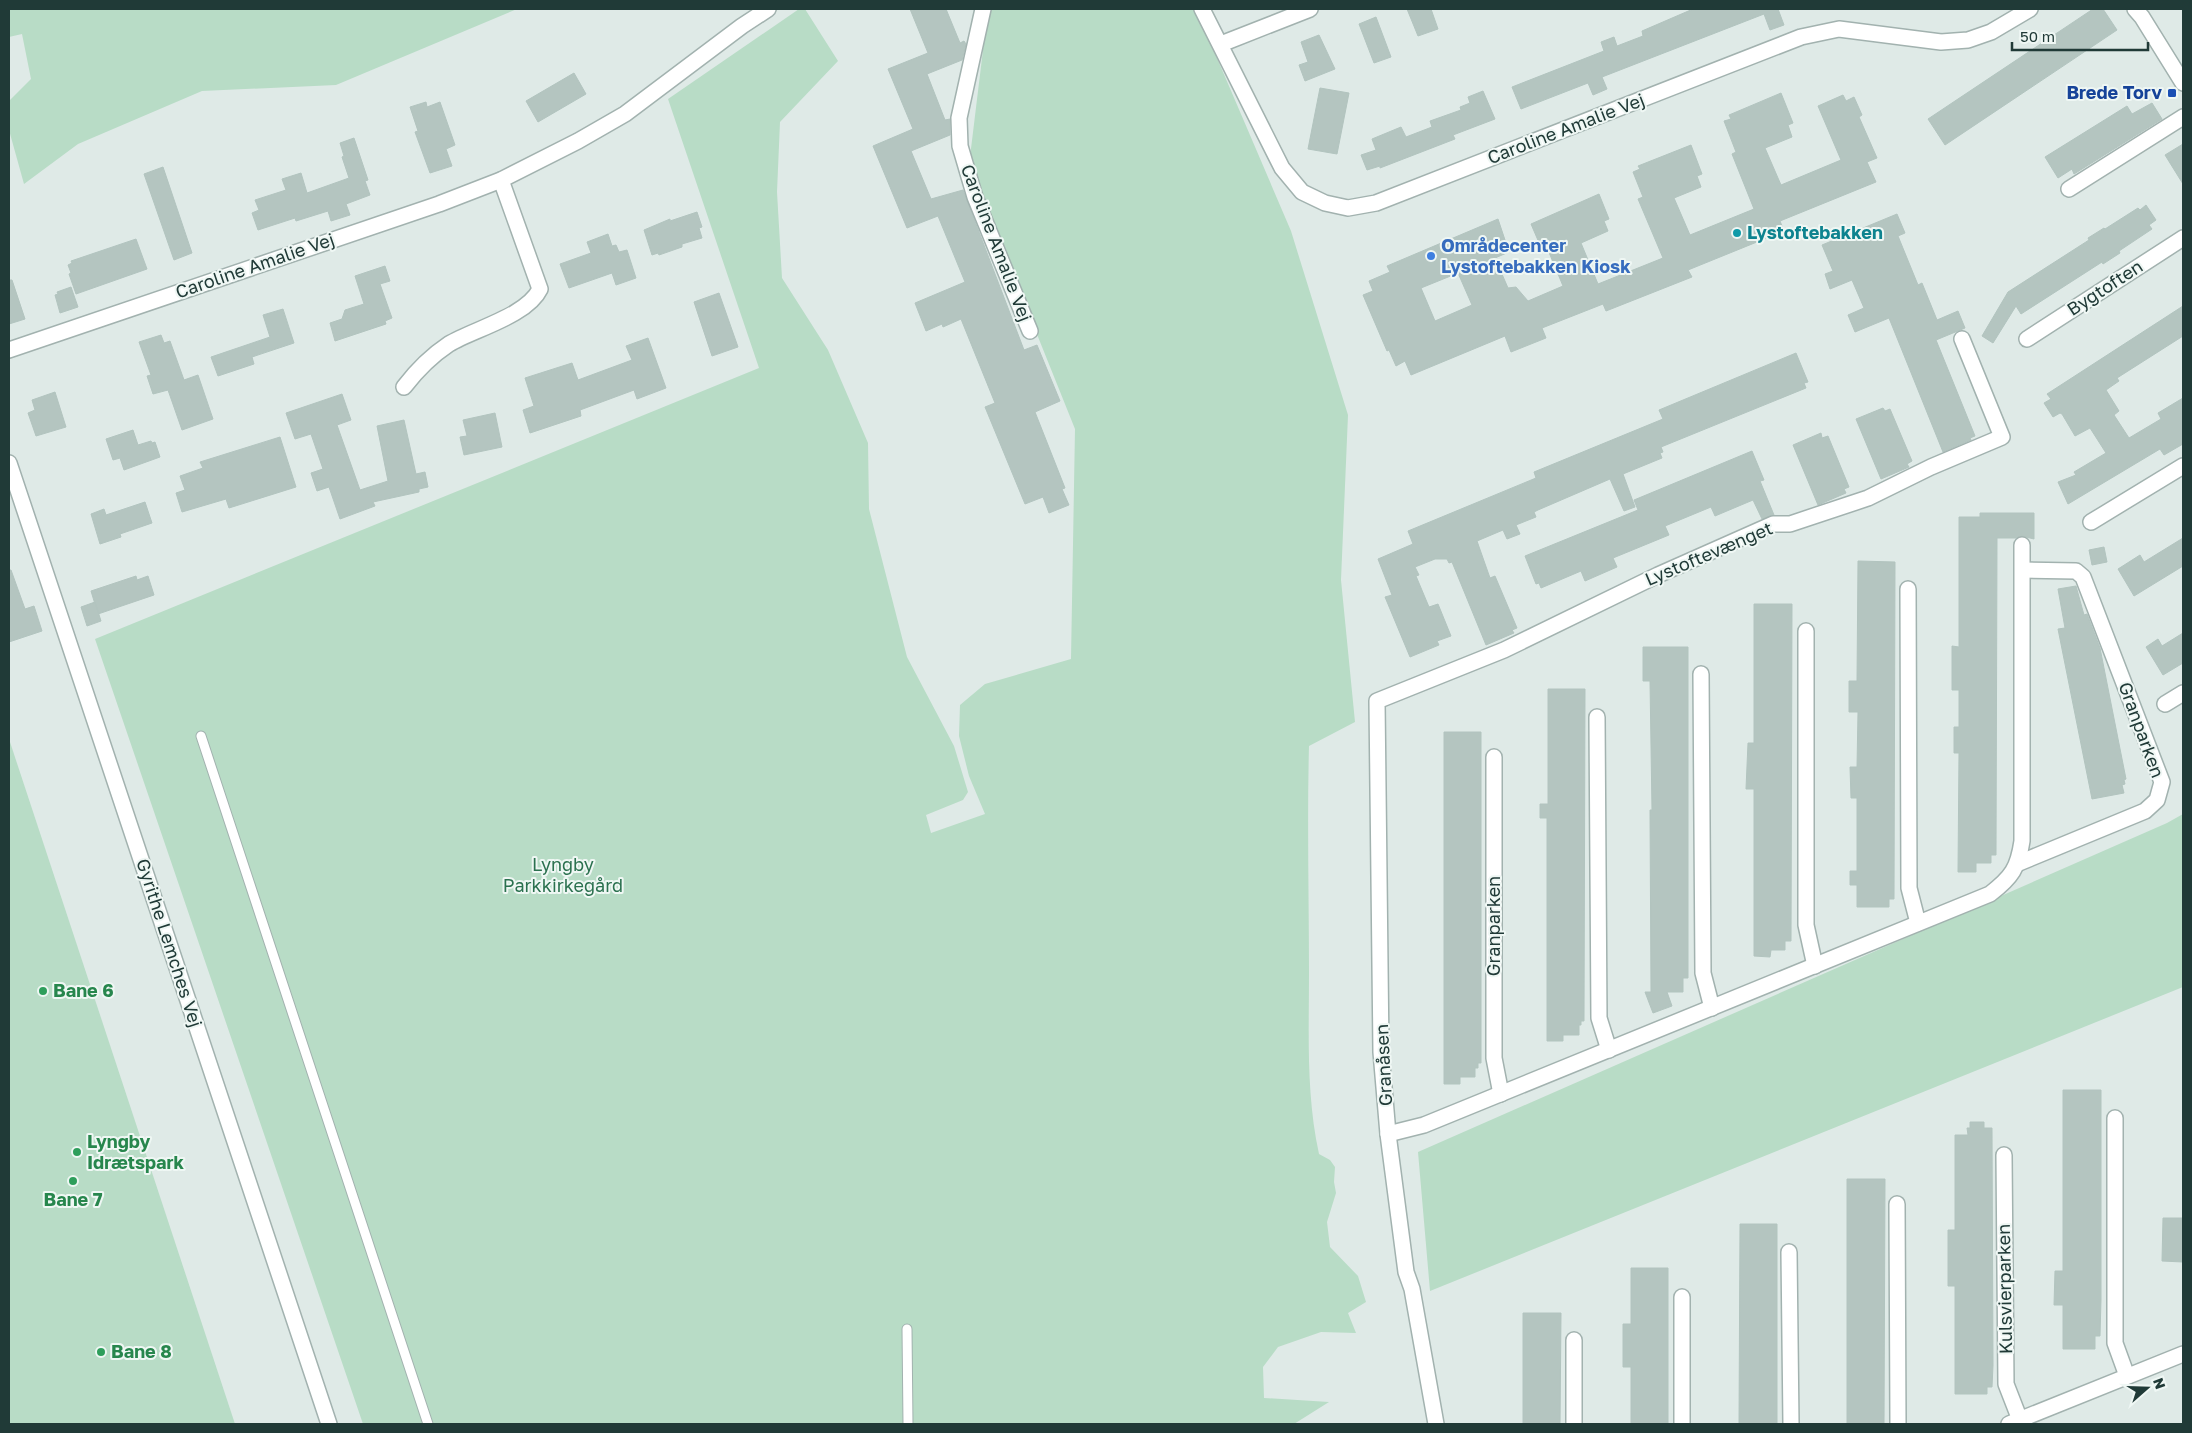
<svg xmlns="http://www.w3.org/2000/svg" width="2192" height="1433" font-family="'Golos Text',sans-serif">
<rect width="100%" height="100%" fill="#dfeae7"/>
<g fill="#b8dcc6">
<path d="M9 9H517L336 85 202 91 78 144 24 184 9 130V101L31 79 22 34 9 37Z"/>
<path d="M799 9H805L838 61 780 122 777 192 782 278 828 350 868 443 869 509 907 657 954 746 968 792 963 800 926 815 931 833 985 814 969 776 959 736 960 705 985 684 1071 659 1075 429 969 165 988 9H1196L1291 231 1348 415 1341 580 1355 722 1309 746C1307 822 1309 897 1309 973 1309 1034 1306 1094 1319 1154L1330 1160 1335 1167 1334 1182 1336 1193 1327 1222 1330 1247 1358 1276 1366 1302 1348 1313 1356 1333 1321 1332 1278 1347 1263 1367 1264 1398 1329 1402 1294 1424H363L95 639 759 368 668 99Z"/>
<path d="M9 739 235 1424H9Z"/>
<path d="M2183 814V987L1430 1291 1418 1152 2167 823Z"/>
</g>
<g fill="#b4c5c0" stroke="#b2c4bf" fill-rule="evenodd">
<path d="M910 9H946L960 43 964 41 966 44 962 60 927 74 945 120 950 119V135L911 151 931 199 963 190 1024 350 1037 345 1060 401 1035 412 1065 488 1062 489 1069 505 1049 513 1043 497 1025 504 985 407 995 403 961 319 943 327 942 324 926 331 915 303 965 282 938 216 907 228 873 146 913 129 888 69 928 53Z"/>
<path d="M1407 9H1431L1438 29 1418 36Z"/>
<path d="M1693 9H1778L1784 25 1770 30 1764 14 1602 77 1607 89 1593 95 1588 83 1521 109 1512 87 1604 51 1601 42 1614 37 1617 46 1643 36 1642 31Z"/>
<path d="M2093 9H2103L2117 30 1945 145 1928 119Z"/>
<path d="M1376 17 1391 57 1374 63 1359 24Z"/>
<path d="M1319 35 1335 69 1305 81 1299 65 1308 62 1301 42Z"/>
<path d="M574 73 586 94 538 122 526 101Z"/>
<path d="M1320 88 1349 93 1337 154 1308 149Z"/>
<path d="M1483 91 1495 119 1453 135 1455 139 1380 168V166L1367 170 1361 155 1376 150 1372 139 1401 127 1406 137 1432 127 1430 121 1461 110 1460 107 1470 103 1468 97Z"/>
<path d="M1781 93 1793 123 1788 125 1792 137 1765 148 1781 185 1841 160 1818 106 1843 95 1846 101 1854 97 1862 115 1859 117 1877 158 1867 162 1876 182 1780 221 1784 231 1688 270 1692 277 1606 311 1603 304 1542 328 1546 338 1511 352 1505 336 1411 375 1405 361 1396 366 1389 350 1387 351 1363 295 1373 291 1369 281 1390 272 1387 266 1498 219 1509 252 1495 258 1508 288 1516 287 1528 301 1563 286 1548 250 1543 252 1531 224 1599 194 1609 219 1604 221 1608 231 1581 243 1598 284 1663 258 1638 199 1643 197 1633 172 1640 169 1638 166 1691 145 1702 174 1697 176 1701 187 1674 198 1690 235 1754 209 1732 154 1736 152 1724 121 1731 119 1729 115ZM1458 273 1472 305 1435 321 1421 288Z"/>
<path d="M426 102 427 107 440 102 455 145 446 149 452 166 430 173 415 132 418 131 410 107Z"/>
<path d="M2152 103 2162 119 2074 174 2072 169 2058 178 2045 157 2127 106 2132 114Z"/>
<path d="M354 138 368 180 365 181 370 195 346 204 350 215 331 221 328 211 296 221 295 218 258 230 252 213 259 210 255 200 286 190 282 179 301 173 307 193 349 178 342 157 344 156 340 143Z"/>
<path d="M2183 144V184L2165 155Z"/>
<path d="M163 167 192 253 174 260 144 174Z"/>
<path d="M2146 205 2156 220 2149 225 2152 229 2119 251 2120 253 2103 264 2102 262 2021 314 2016 306 1993 343 1982 336 2008 292 2089 240 2088 238 2104 228 2105 229 2138 208 2140 210Z"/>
<path d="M697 212 702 227 699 228 702 238 682 244V247L659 255 658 253 652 255 644 230 670 219V221Z"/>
<path d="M1897 214 1905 233 1898 236 1918 285 1922 283 1937 320 1958 311 1965 328 1936 340 1975 436 1970 438 1971 440 1943 452 1889 318 1855 332 1848 315 1864 308 1852 280 1830 289 1825 274 1833 271 1822 245Z"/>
<path d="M608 234 612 246 616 245 619 252 627 250 636 278 616 285 612 273 569 288 560 264 591 253 587 242Z"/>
<path d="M136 239 147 269 76 294 69 274 71 273 68 265 72 263 71 261Z"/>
<path d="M385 266 390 281 380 284 392 318 385 321 386 324 335 341 330 323 342 319 345 310 364 304 355 276Z"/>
<path d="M9 280H12L25 319 9 324Z"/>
<path d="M71 287 78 307 60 313 55 295 58 294 57 292Z"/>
<path d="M719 293 738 347 712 356 694 302Z"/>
<path d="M2183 306V336L2117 378 2119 381 2106 390 2119 411 2114 415 2129 438 2161 419 2158 413 2183 398V444L2164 455 2160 449 2068 504 2058 482 2076 475 2074 472 2106 453 2090 428 2075 436 2062 414 2060 413 2053 417 2044 403 2051 399 2047 394Z"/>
<path d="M283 309 294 343 252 357 254 364 218 376 211 357 270 337 263 315Z"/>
<path d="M161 335 164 343 170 341 184 380 198 375 213 419 182 430 168 390 153 394 147 376 151 375 139 342Z"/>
<path d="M648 338 666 388 637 399 634 390 580 410 581 416 530 433 523 410 534 406 525 378 572 363 578 380 632 360 626 346Z"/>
<path d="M1796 353 1808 382 1804 383 1806 388 1661 447 1663 452 1660 453 1662 458 1623 474 1635 507 1624 511 1610 479 1538 510 1534 512 1536 517 1516 525 1520 534 1507 539 1503 530 1477 541 1490 578 1495 576 1517 628 1512 630 1514 633 1486 645 1452 562 1449 563 1447 559H1435L1415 567 1419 575 1416 576 1429 607 1438 604 1451 636 1437 641 1439 645 1410 657 1385 597 1392 595 1378 559 1413 544 1408 531 1536 478 1534 472 1663 419 1659 410Z"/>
<path d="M55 392 66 427 36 436 28 413 35 410 32 400Z"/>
<path d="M342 394 351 420 337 425 360 490 388 481 377 426 404 420 416 474 425 472 428 487 419 489V492L373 502 375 506 340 519 329 487 317 491 311 473 323 469 311 434 295 439 286 413Z"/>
<path d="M1883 408 1885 411 1890 409 1912 461 1907 464 1909 467 1881 479 1856 419Z"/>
<path d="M495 413 502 447 464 455 460 437 467 436 463 420Z"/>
<path d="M133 430 138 445 151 441 152 443 155 442 160 457 124 470 120 458 113 460 106 439Z"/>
<path d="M1821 433 1822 438 1828 436 1849 487 1844 489 1846 493 1818 505 1793 445Z"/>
<path d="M280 437 296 487 229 508 226 499 182 512 176 493 185 490 180 476 203 468 200 462Z"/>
<path d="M1752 451 1764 480 1760 481 1774 515 1762 519 1753 500 1715 516 1711 507 1665 526 1669 535 1613 558 1617 567 1585 581 1581 571 1541 588 1539 583 1536 584 1525 556 1638 510 1634 500Z"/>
<path d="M145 502 152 523 120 534 121 537 100 544 91 514 104 509 106 515Z"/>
<path d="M1980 513H2034V539L2022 536 2016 538H1997L1996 855H1991V863H1976V872H1958L1959 753H1954V727H1959V690H1952V646L1959 647V517H1980Z"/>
<path d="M2183 538V566L2134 596 2118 569 2140 555 2144 562Z"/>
<path d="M2104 547 2107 562 2092 565 2089 550Z"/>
<path d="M1858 561 1895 562 1894 899H1889V907H1857V885H1850V871H1857V798H1851L1850 767H1857L1858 712H1849V681H1857Z"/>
<path d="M9 570H11L25 609 34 606 42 631 9 642Z"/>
<path d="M136 576 137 580 148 576 154 595 98 614 91 591Z"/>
<path d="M2076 586 2084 615 2087 614 2100 648 2126 779 2124 780 2125 784 2122 785 2124 793 2092 799 2058 629 2065 628 2058 589Z"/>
<path d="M95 602 101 621 87 626 81 607Z"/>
<path d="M1754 604H1792L1791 941H1785V950H1771L1770 957 1754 956V789H1746L1748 743H1754Z"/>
<path d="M2183 633V663L2163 675 2146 647 2158 639 2162 646Z"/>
<path d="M1643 647H1688V978H1683V992H1667L1672 1006 1653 1013 1645 992H1651L1650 810H1652L1650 681H1643Z"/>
<path d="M1548 689H1585L1584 1021H1581V1025H1579V1035H1563V1041H1547V818H1540V804H1548Z"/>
<path d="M1444 732H1481V1063H1478V1068H1475V1077H1460V1084H1444Z"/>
<path d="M2063 1090H2101V1299L2100 1336H2095V1349H2063V1305H2054L2055 1271H2063Z"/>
<path d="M1970 1122H1984V1128H1992L1993 1365 1992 1387H1987V1394H1955V1286H1948V1230H1955V1135H1968L1967 1128H1970Z"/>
<path d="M1847 1179H1885L1884 1424H1847Z"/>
<path d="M2163 1218H2183V1262L2162 1261Z"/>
<path d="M1740 1224H1777V1424H1739Z"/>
<path d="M1631 1268H1668V1424H1631V1367H1623V1324H1631Z"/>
<path d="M1523 1313H1561L1560 1424H1523Z"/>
</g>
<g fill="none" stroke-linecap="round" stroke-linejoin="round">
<defs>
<g id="service">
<path d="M201 736 428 1424"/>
<path d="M907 1329 908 1424"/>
</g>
<g id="minor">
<path d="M983 9 959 118 960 146 975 197 1030 331"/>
<path d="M1221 44 1310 9"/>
<path d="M2069 189 2183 117"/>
<path d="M2027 339 2183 238"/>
<path d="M404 387C417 370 431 356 449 344 474 329 527 316 540 289L501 180"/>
<path d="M2091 522 2183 466"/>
<path d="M1908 589 1909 888 1918 923"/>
<path d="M1806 631V925L1815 966"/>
<path d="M1701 674 1703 973 1712 1008"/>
<path d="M2165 704 2183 693"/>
<path d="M1597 717 1599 1018 1609 1050"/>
<path d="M1494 757V1058L1501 1094"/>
<path d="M2019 863 2145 811 2157 800 2162 782 2083 577 2076 571 2023 570"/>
<path d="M2115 1118V1343L2127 1376"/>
<path d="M1388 1134 1424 1125 1990 894C2012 877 2018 868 2022 841V545"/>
<path d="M2004 1155 2006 1384 2020 1420"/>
<path d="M1897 1204 1898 1424"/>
<path d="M1789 1252 1791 1424"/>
<path d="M1682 1297V1424"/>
<path d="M1436 1424 1412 1289 1406 1272 1388 1134 1381 1052 1377 701 1504 650 1658 575 1773 524H1790L1868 498 1931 467 2002 437 1962 339"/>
<path d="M1574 1424V1340"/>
</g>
<g id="tertiary">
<path d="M1202 9 1282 168 1302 192 1325 203 1348 208 1376 203 1801 37 1839 29 1941 42 1968 40 1991 32 2030 9"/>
<path d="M2135 9 2142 17 2183 83"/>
<path d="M9 350 439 204 501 180 578 141 625 114 742 26 768 9"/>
<path d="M9 463 329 1424"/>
<path d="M2009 1424 2183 1354"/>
</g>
</defs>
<use href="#service" stroke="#a2b2af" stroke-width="11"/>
<use href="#minor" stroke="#a2b2af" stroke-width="18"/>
<use href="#tertiary" stroke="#a2b2af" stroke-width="18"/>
<use href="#service" stroke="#fff" stroke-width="9"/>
<use href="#minor" stroke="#fff" stroke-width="15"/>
<use href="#tertiary" stroke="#fff" stroke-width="15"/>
</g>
<rect fill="#1a4fb4" stroke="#eff7f4" stroke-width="2" x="2167" y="88" width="10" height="10" rx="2.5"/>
<circle fill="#0f9aa8" stroke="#eff7f4" stroke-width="2" cx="1737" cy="233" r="5"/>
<circle fill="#3f7fe0" stroke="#eff7f4" stroke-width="2" cx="1431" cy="256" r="5"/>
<g fill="#2e9e5b" stroke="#eff7f4" stroke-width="2">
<circle cx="43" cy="991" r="5"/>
<circle cx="77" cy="1152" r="5"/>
<circle cx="73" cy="1181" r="5"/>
<circle cx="101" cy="1352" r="5"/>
</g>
<g text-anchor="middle" stroke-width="4" stroke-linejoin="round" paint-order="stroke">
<g font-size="18" font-weight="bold" fill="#164399" stroke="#eff7f4" text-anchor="end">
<text x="2162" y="99">Brede Torv</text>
</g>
<g font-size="18" fill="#203a37" stroke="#eff7f4">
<text transform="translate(1566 129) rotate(-21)" y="6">Caroline Amalie Vej</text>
<text transform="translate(996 243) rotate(69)" y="6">Caroline Amalie Vej</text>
<text transform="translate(255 266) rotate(-19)" y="6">Caroline Amalie Vej</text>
<text transform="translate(2105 288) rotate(-33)" y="6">Bygtoften</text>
<text transform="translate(1709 554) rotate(-23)" y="6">Lystoftevænget</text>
<text transform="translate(2141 730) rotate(70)" y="6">Granparken</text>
<text transform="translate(1494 926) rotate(-90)" y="6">Granparken</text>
<text transform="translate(169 943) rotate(72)" y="6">Gyrithe Lemches Vej</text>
<text transform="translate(1384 1065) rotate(-93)" y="6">Granåsen</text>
<text transform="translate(2005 1289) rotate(-91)" y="6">Kulsvierparken</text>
</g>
<g font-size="18" font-weight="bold" fill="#0d838f" stroke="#eff7f4" text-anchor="start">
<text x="1747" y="239">Lystoftebakken</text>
</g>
<g font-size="18" font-weight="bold" fill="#366cbe" stroke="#eff7f4" text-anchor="start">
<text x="1441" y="252">Områdecenter<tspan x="1441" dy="21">Lystoftebakken Kiosk</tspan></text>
</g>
<g font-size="18" fill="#2b714f" stroke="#eff7f4">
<text x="563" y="871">Lyngby<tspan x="563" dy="21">Parkkirkegård</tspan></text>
</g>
<g font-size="18" font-weight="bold" fill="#27864d" stroke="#eff7f4" text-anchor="start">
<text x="53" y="997">Bane 6</text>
<text x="87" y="1148">Lyngby<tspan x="87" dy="21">Idrætspark</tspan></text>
<text x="73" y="1206" text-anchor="middle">Bane 7</text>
<text x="111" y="1358">Bane 8</text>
</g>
</g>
<rect width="2192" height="1433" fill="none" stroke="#203a37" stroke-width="20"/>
<g transform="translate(2147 1388) rotate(70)" stroke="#eff7f4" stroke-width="4" paint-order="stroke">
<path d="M0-4L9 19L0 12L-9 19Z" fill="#203a37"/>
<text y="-8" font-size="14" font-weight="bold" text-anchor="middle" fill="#203a37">N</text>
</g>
<path d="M2012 42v8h136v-8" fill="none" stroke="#203a37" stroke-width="2.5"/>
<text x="2020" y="42" font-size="15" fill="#203a37" stroke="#eff7f4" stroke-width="4" paint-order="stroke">50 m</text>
</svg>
